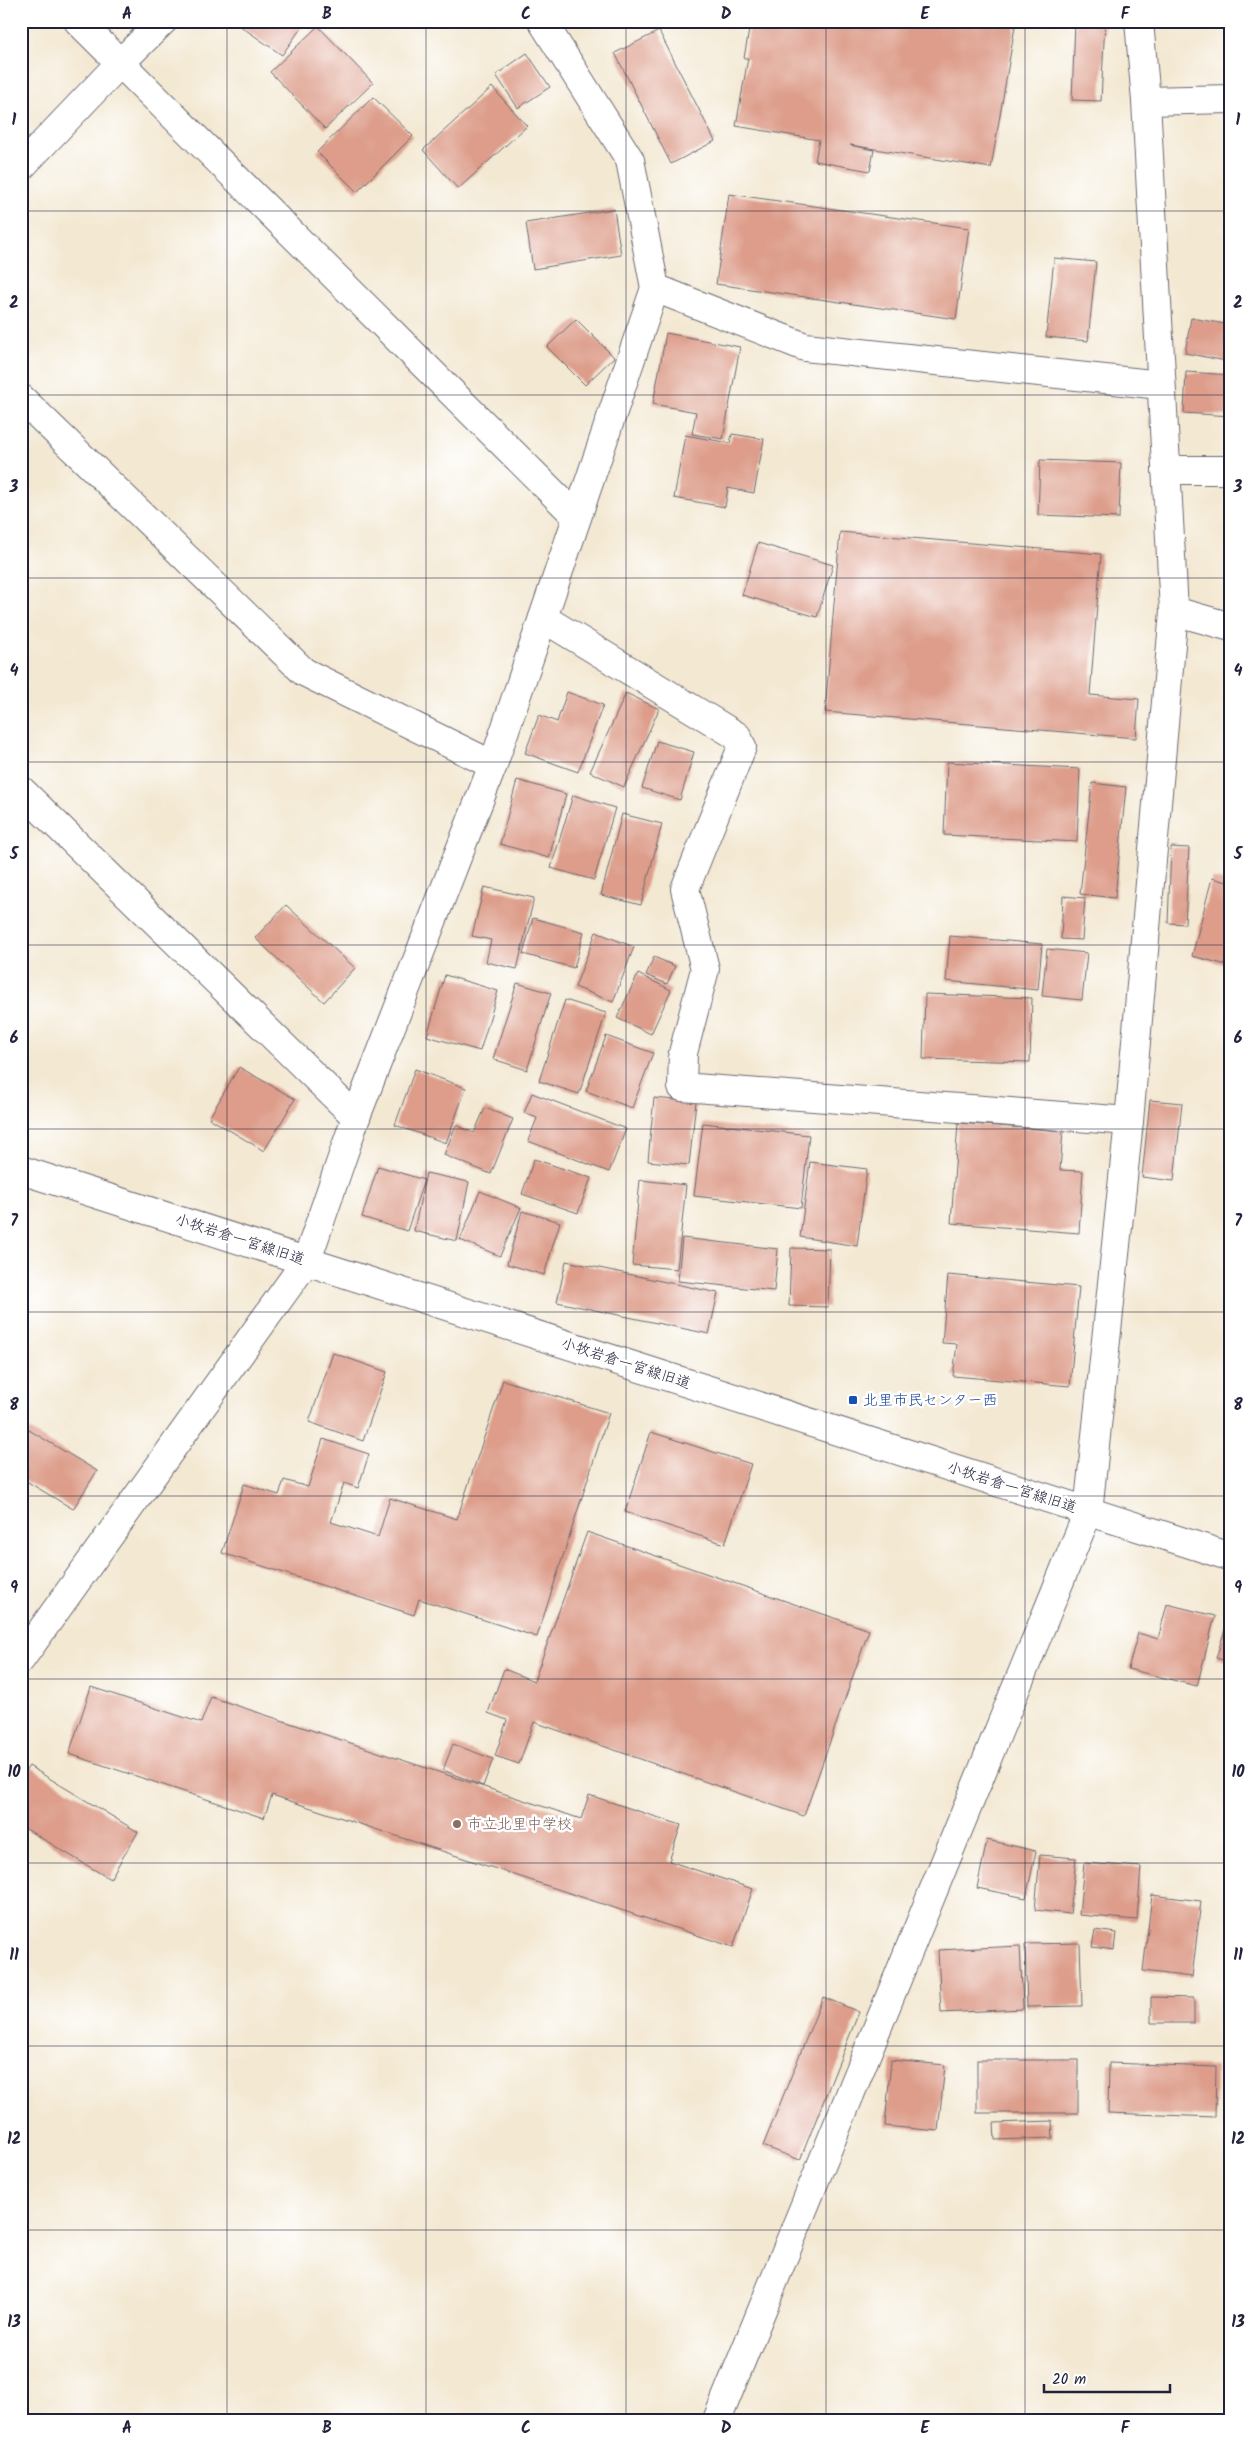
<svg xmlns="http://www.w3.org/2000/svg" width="1252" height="2441" font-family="Kalam,'Klee One',sans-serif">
<rect width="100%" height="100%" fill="#fff"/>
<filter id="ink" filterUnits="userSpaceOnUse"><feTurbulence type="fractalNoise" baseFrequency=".02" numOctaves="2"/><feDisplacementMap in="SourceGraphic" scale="10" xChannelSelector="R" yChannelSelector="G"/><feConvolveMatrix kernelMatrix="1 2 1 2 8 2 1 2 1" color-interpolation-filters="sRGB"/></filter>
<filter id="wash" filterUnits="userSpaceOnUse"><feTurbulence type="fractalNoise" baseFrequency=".0096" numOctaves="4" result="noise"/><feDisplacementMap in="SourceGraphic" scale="20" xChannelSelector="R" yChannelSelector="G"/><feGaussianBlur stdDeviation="1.12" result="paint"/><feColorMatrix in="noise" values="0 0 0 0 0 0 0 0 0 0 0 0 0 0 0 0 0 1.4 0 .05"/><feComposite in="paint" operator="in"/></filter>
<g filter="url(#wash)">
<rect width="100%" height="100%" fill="#f3e8d2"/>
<g id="blocks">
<g fill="#dd9d8a">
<path d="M233 21H306L282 55Z"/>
<path d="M725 21H1016L991 168 850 145 874 150 870 171 815 161 819 140 736 126 748 58H744L749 30 724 26Z"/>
<path d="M1075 21H1105L1101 101 1072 100Z"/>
<path d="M318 26 373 83 325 129 270 72Z"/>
<path d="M659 31 715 141 671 164 615 53Z"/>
<path d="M527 53 550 87 518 108 496 75Z"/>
<path d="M492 87 527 126 458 189 423 150Z"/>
<path d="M373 97 413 136 357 192 317 152Z"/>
<path d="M729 194 969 228 956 319 716 284Z"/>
<path d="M614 209 621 255 533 269 526 223Z"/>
<path d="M1054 258 1096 262 1088 341 1046 337Z"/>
<path d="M1191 318 1231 325V362L1185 353Z"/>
<path d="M576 319 614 357 585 385 547 347Z"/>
<path d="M666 333 740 347 723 439 692 434 696 412 653 404Z"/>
<path d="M1186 372 1231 375V416L1184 413Z"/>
<path d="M732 434 764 439 754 493 728 488 725 507 674 498 685 435 730 443Z"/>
<path d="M1040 460 1121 463 1119 518 1038 515Z"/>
<path d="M840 532 1101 554 1090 695 1139 699 1136 738 825 712Z"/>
<path d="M758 543 833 565 817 617 742 595Z"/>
<path d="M567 692 603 705 578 772 525 753 539 715 557 722Z"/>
<path d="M626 693 659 709 624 787 590 772Z"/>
<path d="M657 741 694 752 680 800 642 788Z"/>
<path d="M947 762 1080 769 1077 842 944 835Z"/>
<path d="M517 780 566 794 549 858 500 844Z"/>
<path d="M1092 783 1126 787 1115 898 1080 894Z"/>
<path d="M573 795 615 808 594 880 551 868Z"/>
<path d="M622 814 662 824 641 905 601 895Z"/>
<path d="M1171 847 1189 848 1185 924 1168 923Z"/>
<path d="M1212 878 1231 883V966L1192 956Z"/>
<path d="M484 887 534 898 517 969 486 962 491 940 472 936Z"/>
<path d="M1063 896 1085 898 1082 940 1061 939Z"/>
<path d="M286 905 355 968 324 1002 255 938Z"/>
<path d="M533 918 584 932 574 968 523 954Z"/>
<path d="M596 932 634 947 613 1002 575 987Z"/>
<path d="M950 936 1042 944 1038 990 946 981Z"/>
<path d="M1047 949 1087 953 1082 1000 1042 996Z"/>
<path d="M654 957 675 966 667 984 646 975Z"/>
<path d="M638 974 671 990 651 1034 617 1018Z"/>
<path d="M445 975 498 991 480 1051 427 1036Z"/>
<path d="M517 983 551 993 527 1070 493 1059Z"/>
<path d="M925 994 1032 998 1030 1062 923 1059Z"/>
<path d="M565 1000 606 1013 579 1094 539 1081Z"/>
<path d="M606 1036 653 1053 632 1108 586 1091Z"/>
<path d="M239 1067 295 1099 264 1151 209 1118Z"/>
<path d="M415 1069 466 1088 446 1143 395 1125Z"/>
<path d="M532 1093 626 1129 609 1172 528 1141 537 1118 524 1113Z"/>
<path d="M654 1098 696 1102 689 1165 648 1161Z"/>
<path d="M1150 1100 1182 1103 1174 1181 1142 1177Z"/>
<path d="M485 1108 513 1119 491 1174 444 1155 456 1125 474 1133Z"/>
<path d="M703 1123 809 1135 801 1208 694 1196Z"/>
<path d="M958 1123 1063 1131 1060 1170 1083 1171 1079 1233 951 1223Z"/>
<path d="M534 1159 591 1178 578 1213 522 1194Z"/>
<path d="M810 1162 867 1169 857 1246 800 1237Z"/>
<path d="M378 1166 424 1180 407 1231 362 1217Z"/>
<path d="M426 1173 469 1182 457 1241 414 1231Z"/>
<path d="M640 1180 686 1185 677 1269 632 1265Z"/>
<path d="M480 1191 521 1208 500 1256 460 1240Z"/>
<path d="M522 1211 560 1222 544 1275 507 1264Z"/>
<path d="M682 1238 778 1249 774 1291 678 1281Z"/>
<path d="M791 1248 830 1249 828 1307 789 1306Z"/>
<path d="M566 1261 718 1293 709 1334 557 1302Z"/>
<path d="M948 1275 1079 1287 1070 1386 953 1376 957 1344 942 1343Z"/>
<path d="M333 1353 387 1372 363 1441 309 1422Z"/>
<path d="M503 1380 609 1413 537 1637 419 1599 414 1615 222 1553 244 1484 279 1495 284 1480 308 1487 323 1439 369 1454 358 1488 344 1483 331 1522 378 1537 390 1498 457 1519Z"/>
<path d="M29 1430 97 1471 73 1509 21 1478V1443Z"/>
<path d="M651 1432 751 1464 725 1544 625 1512Z"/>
<path d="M587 1532 869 1630 804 1816 534 1722 519 1764 495 1756 507 1720 488 1713 504 1669 534 1681Z"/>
<path d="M1167 1604 1215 1616 1197 1686 1128 1669 1138 1633 1158 1639Z"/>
<path d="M1227 1623 1231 1625V1662L1216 1658Z"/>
<path d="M91 1687 201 1723 211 1697 581 1819 589 1795 681 1825 669 1861 753 1889 733 1947 272 1795 264 1818 69 1754Z"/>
<path d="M453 1744 493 1759 483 1786 443 1770Z"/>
<path d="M29 1766 138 1832 110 1879 21 1826V1777Z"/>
<path d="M987 1840 1036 1851 1026 1898 977 1888Z"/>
<path d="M1040 1855 1076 1858 1070 1914 1035 1910Z"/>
<path d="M1084 1863 1141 1867 1137 1920 1079 1915Z"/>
<path d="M1152 1895 1201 1901 1192 1977 1143 1971Z"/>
<path d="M1095 1930 1116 1933 1114 1950 1092 1947Z"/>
<path d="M1080 1943 1082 2006 1027 2007 1025 1944Z"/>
<path d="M1020 1946 1023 2009 941 2013 938 1950Z"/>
<path d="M823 1997 859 2012 800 2160 763 2146Z"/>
<path d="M1151 1997 1194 1998V2023H1151Z"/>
<path d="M891 2060 945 2065 938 2131 885 2126Z"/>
<rect x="977" y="2060" width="101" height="53"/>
<path d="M1109 2063 1216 2067 1215 2117 1108 2113Z"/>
<path d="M1052 2121 1053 2138 995 2140 994 2123Z"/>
</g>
</g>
</g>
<g filter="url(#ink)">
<use href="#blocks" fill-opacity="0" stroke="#6b6770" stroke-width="1"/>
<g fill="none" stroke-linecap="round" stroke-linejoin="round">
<defs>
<g id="street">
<path d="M78 21 577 517"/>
<path d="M1146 101 1231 99"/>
<path d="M21 167 121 62 163 21"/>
<path d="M655 288 805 347 1161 385"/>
<path d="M21 398 304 672 493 765"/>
<path d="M1166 470H1231"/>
<path d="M1174 611 1231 627"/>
<path d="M543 618 737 736 742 747 685 889 705 969 683 1053 682 1087 1129 1121"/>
<path d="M21 790 356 1117"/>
<path d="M21 1659 307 1260 356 1117 493 765 655 288 630 160 542 21"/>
<path d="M717 2420 1088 1512 1129 1121 1174 611 1146 101 1139 21"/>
</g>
<path id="secondary" d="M21 1170 1231 1557"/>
</defs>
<use href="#street" stroke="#6b6770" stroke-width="30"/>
<use href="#secondary" stroke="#6b6770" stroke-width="30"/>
<use href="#street" stroke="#fff" stroke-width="28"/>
<use href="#secondary" stroke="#fff" stroke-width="28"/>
</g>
</g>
<path fill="none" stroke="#22223b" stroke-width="1" stroke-opacity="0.55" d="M227 21V2420M426 21V2420M626 21V2420M826 21V2420M1025 21V2420M21 211H1231M21 395H1231M21 578H1231M21 762H1231M21 945H1231M21 1129H1231M21 1312H1231M21 1496H1231M21 1679H1231M21 1863H1231M21 2046H1231M21 2230H1231"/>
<rect fill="#1a4fb4" stroke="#fff" stroke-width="2" x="848" y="1395" width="10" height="10" rx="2.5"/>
<circle fill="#8d6e63" stroke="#fff" stroke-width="2" cx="457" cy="1824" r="5"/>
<g text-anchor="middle" stroke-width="5" stroke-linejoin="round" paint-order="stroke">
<g font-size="15" fill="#22223b" stroke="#fff">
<text transform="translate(240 1239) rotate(18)" y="5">小牧岩倉一宮線旧道</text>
<text transform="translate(626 1363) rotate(18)" y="5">小牧岩倉一宮線旧道</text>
<text transform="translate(1012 1487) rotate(18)" y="5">小牧岩倉一宮線旧道</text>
</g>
<g font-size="15" fill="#164399" stroke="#fff" text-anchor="start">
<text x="863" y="1405">北里市民センター西</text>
</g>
<g font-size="15" fill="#785e54" stroke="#fff" text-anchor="start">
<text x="467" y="1829">市立北里中学校</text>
</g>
</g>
<rect width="1252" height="2441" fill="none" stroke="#fff" stroke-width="55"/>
<path d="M1044 2384v8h126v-8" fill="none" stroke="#22223b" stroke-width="2.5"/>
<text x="1052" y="2384" font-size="15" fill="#22223b" stroke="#ffffff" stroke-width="4" paint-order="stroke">20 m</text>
<rect x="28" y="28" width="1196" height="2386" fill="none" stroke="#22223b" stroke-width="2"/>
<g font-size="16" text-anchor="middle" font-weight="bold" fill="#22223b">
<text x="127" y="19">A</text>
<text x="327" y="19">B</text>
<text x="526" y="19">C</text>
<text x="726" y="19">D</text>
<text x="925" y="19">E</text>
<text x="1125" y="19">F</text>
<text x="14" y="125">1</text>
<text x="1238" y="125">1</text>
<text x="14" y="308">2</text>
<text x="1238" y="308">2</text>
<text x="14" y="492">3</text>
<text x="1238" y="492">3</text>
<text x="14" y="676">4</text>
<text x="1238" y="676">4</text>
<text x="14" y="859">5</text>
<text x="1238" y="859">5</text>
<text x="14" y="1043">6</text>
<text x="1238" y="1043">6</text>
<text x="14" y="1226">7</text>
<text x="1238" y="1226">7</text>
<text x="14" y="1410">8</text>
<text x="1238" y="1410">8</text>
<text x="14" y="1593">9</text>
<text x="1238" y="1593">9</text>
<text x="14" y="1777">10</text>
<text x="1238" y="1777">10</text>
<text x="14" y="1960">11</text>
<text x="1238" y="1960">11</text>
<text x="14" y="2144">12</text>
<text x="1238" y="2144">12</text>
<text x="14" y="2327">13</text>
<text x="1238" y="2327">13</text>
<text x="127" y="2433">A</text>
<text x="327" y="2433">B</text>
<text x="526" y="2433">C</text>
<text x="726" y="2433">D</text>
<text x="925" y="2433">E</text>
<text x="1125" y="2433">F</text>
</g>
</svg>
